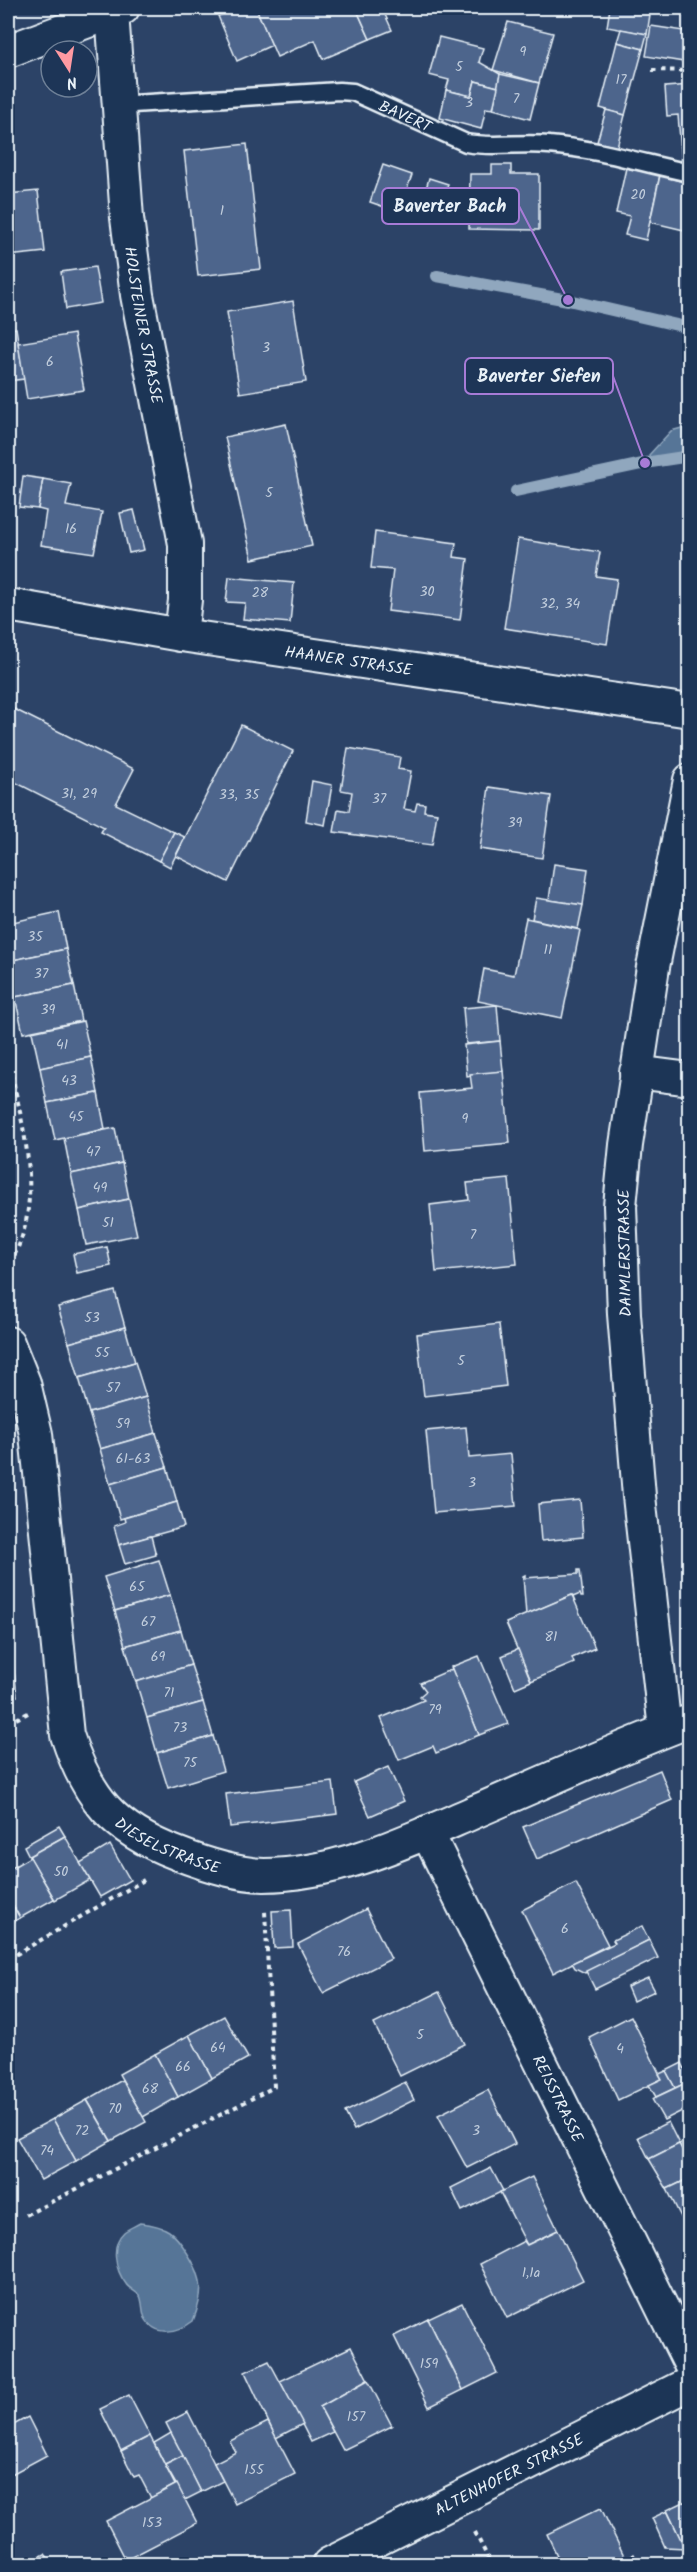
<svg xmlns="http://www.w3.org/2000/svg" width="697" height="2572" font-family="Kalam,sans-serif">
<rect width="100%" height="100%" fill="#2c4367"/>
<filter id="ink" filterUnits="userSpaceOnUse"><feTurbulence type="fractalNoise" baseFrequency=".0167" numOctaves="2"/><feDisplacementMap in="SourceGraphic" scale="12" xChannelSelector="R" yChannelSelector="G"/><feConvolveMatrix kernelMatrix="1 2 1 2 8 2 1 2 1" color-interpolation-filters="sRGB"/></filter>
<g filter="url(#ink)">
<g fill="#567597" stroke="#90a7be" stroke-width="1.5">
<path d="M689 426V461L658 465 651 462 649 455 671 431Z"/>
<path d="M140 2223C167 2226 174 2231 188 2254 204 2279 204 2293 193 2321 179 2332 156 2338 145 2318 142 2312 143 2302 140 2296 136 2291 129 2289 126 2284 115 2270 110 2245 124 2232 129 2228 135 2226 140 2223Z"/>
</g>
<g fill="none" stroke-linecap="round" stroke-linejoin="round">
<g stroke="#90a7be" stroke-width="12">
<path d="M437 276 568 300 690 328"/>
<path d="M516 491 651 462 690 456"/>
</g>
</g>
<g fill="#4e658c" stroke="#e8f1f8" stroke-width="1.5">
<path d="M237 8H256L272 45 237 61 218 16Z"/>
<path d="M256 8H356L370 39 323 59 315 40 277 57Z"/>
<path d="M356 8H382L392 30 370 39Z"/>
<path d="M442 8H473L477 14 443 11Z"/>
<path d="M610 8H651L647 34 607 27Z"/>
<path d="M508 22 553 33 539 83 493 70Z"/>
<path d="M651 26 690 32V63L646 56Z"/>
<path d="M621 29 647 34 643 49 617 42Z"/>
<path d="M439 37 483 48 479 62 500 74 498 87 475 81 471 96 446 90 449 80 429 75Z"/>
<path d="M617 42 643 49 625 115 600 108Z"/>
<path d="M500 74 539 83 530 119 493 109Z"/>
<path d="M475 81 498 87 493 109 486 108 481 129 440 118 446 90 471 96Z"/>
<path d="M690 85V163L682 164 678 115 667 116 665 87Z"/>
<path d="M606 110 625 115 617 147 597 142Z"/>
<path d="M247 144 261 269 198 276 184 151Z"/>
<path d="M383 165 412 175 399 212 370 202Z"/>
<path d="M492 165H511V174H539V230L469 229 470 174H492Z"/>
<path d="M626 168 660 175 646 240 625 235 630 216 616 213Z"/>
<path d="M660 175 690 184 688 231 650 222Z"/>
<path d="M429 178 448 184 438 220 419 214Z"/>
<path d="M38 191 45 252 8 256V194Z"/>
<path d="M95 267 101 303 66 309 61 272Z"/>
<path d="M293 301 306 382 240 393 227 312Z"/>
<path d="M16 328 24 379 8 381V329Z"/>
<path d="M74 334 84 390 27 399 18 343Z"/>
<path d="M286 424 312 546 252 559 225 437Z"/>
<path d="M23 476 43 479 38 509 19 507Z"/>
<path d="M43 479 71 484 66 506 102 512 94 553 41 545 46 511 38 509Z"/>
<path d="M134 510 144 550 129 553 120 513Z"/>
<path d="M375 532 456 543 454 557 468 559 460 620 388 611 393 570 371 568Z"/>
<path d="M518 539 600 552 596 576 617 579 607 644 504 628Z"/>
<path d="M229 577 294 583 290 623 243 619 245 603 226 602Z"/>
<path d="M8 706 134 769 116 804 174 832 159 861 101 832 104 827 9 779 8 782Z"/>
<path d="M241 725 293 751 228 882 176 856Z"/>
<path d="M348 748 400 757 398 769 411 771 404 809 415 811 417 803 425 804 424 811 437 813 432 845 334 832 338 809 349 811 352 792 341 790Z"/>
<path d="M312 781 332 785 325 825 306 821Z"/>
<path d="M489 787 551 796 542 858 480 849Z"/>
<path d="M174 832 185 837 170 867 159 861Z"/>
<path d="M554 864 588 869 583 905 549 900Z"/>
<path d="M536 898 583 905 578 929 532 919Z"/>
<path d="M59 912 66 949 8 961V923Z"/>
<path d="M526 918 580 930 562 1018 478 1001 484 969 514 975Z"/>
<path d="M66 949 74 985 15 997 8 961Z"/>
<path d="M74 985 81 1021 23 1033 15 997Z"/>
<path d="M497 1005 500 1041 466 1044 463 1008Z"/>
<path d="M83 1021 91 1057 40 1068 32 1032Z"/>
<path d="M500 1041 503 1071 467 1076 464 1045Z"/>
<path d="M91 1057 98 1093 47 1103 40 1068Z"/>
<path d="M503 1071 510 1143 425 1151 420 1093 472 1088 470 1074Z"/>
<path d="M98 1093 105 1129 55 1140 47 1103Z"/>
<path d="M115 1128 122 1163 71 1174 64 1138Z"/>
<path d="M122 1163 129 1199 79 1210 71 1174Z"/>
<path d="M509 1179 517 1264 436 1272 430 1205 469 1200 467 1183Z"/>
<path d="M129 1199 137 1235 86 1245 79 1210Z"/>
<path d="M107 1247 111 1266 77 1273 73 1254Z"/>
<path d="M115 1291 125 1327 69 1343 58 1307Z"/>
<path d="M499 1324 506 1386 424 1396 417 1334Z"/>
<path d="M125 1327 135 1362 79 1378 69 1343Z"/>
<path d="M135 1362 146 1397 89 1413 79 1378Z"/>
<path d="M685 1393H690V1438Z"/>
<path d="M146 1397 156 1433 100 1449 89 1413Z"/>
<path d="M466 1427 469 1458 511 1454 516 1506 434 1513 426 1431Z"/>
<path d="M156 1433 167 1467 110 1484 100 1449Z"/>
<path d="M167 1467 177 1502 120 1519 110 1484Z"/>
<path d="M580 1500 583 1537 541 1541 538 1504Z"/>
<path d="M177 1502 184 1527 119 1545 114 1526 125 1522 124 1518Z"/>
<path d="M151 1536 156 1555 125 1564 119 1545Z"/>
<path d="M159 1560 170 1595 115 1611 104 1577Z"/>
<path d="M578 1570H580L583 1597H581L580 1594 573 1597 572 1595 526 1615 523 1576 525 1575V1578L578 1574Z"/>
<path d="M170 1595 181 1630 125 1646 115 1611Z"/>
<path d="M572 1595 595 1648 572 1658 574 1663 531 1681 506 1623Z"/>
<path d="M8 1620 17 1696 8 1697Z"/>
<path d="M181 1630 191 1665 136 1682 125 1646Z"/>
<path d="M518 1649 531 1681 515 1688 502 1656Z"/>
<path d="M479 1656 508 1724 479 1735 451 1667Z"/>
<path d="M191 1665 203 1702 147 1718 136 1682Z"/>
<path d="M452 1669 479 1735 436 1753 433 1746 399 1760 381 1718 424 1700 420 1696 426 1691 420 1683Z"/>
<path d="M203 1702 213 1736 157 1753 147 1718Z"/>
<path d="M213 1736 223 1771 168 1788 157 1753Z"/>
<path d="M388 1767 404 1801 370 1816 354 1782Z"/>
<path d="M660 1770 672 1800 537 1859 523 1827Z"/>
<path d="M333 1782 337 1814 230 1827 226 1794Z"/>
<path d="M59 1826 65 1836 29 1856 24 1846Z"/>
<path d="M65 1836 90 1880 55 1900 29 1856Z"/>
<path d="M110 1845 130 1880 100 1897 80 1863Z"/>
<path d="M30 1857 54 1899 20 1918 8 1897V1870Z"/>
<path d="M576 1883 608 1945 553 1973 522 1910Z"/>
<path d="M8 1897 20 1918 8 1925Z"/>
<path d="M366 1909 391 1959 323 1993 298 1944Z"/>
<path d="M291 1910 293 1947 274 1948 272 1911Z"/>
<path d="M642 1926 649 1940 585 1973 575 1968 572 1963 615 1943 613 1940Z"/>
<path d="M649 1940 658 1958 595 1989 586 1971Z"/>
<path d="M648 1978 655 1991 633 2001 627 1987Z"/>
<path d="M439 1992 465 2044 400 2076 374 2024Z"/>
<path d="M224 2016 248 2058 212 2078 189 2035Z"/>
<path d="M631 2016 662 2079 618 2100 589 2037Z"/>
<path d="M189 2035 212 2078 178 2097 155 2054Z"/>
<path d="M155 2054 178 2097 143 2117 119 2074Z"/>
<path d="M682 2063 690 2081 675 2088 666 2071Z"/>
<path d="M666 2071 675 2088 656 2097 649 2085 662 2079 659 2074Z"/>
<path d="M122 2080 146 2122 111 2141 87 2100Z"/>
<path d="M690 2081V2107L664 2120 652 2099Z"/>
<path d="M405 2082 414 2100 354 2130 345 2112Z"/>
<path d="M488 2090 515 2144 467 2168 438 2115Z"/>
<path d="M87 2100 111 2141 76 2161 53 2119Z"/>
<path d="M53 2119 76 2161 41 2180 17 2138Z"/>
<path d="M668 2122 679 2144 649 2159 638 2137Z"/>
<path d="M690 2139V2160L688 2161 679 2144Z"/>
<path d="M679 2144 690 2164V2178L667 2189 649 2159Z"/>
<path d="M491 2168 503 2191 462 2211 451 2188Z"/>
<path d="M532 2177 558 2230 527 2245 500 2192Z"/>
<path d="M690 2178V2235L667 2189Z"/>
<path d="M558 2230 583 2280 507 2318 480 2264 524 2241 527 2245Z"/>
<path d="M462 2303 497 2373 463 2390 428 2319Z"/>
<path d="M428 2319 463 2390 429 2407 394 2336Z"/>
<path d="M351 2347 368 2380 320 2407 333 2432 311 2442 280 2381Z"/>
<path d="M269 2361 303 2424 276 2438 245 2372Z"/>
<path d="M368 2380 392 2426 343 2450 320 2407Z"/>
<path d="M129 2395 150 2436 121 2451 100 2409Z"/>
<path d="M188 2412 223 2481 201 2492 166 2423Z"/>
<path d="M28 2417 47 2455 8 2476V2428Z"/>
<path d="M268 2422 295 2474 235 2504 214 2463 236 2452 230 2441Z"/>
<path d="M171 2433 183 2456 165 2465 154 2443Z"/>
<path d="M150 2436 175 2485 151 2498 139 2475 134 2477 121 2451Z"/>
<path d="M183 2456 201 2492 185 2500 165 2465Z"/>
<path d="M177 2484 197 2523 126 2560 106 2521Z"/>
<path d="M690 2499V2556L689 2557 667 2510Z"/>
<path d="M601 2508 628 2564H561L547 2534Z"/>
<path d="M667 2511 685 2548 665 2547 652 2518Z"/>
<path d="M45 2554 53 2564 27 2563Z"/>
<path d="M634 2554 639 2564H628L625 2558Z"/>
</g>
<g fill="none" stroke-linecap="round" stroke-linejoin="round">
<defs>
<g id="lane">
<path id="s1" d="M117 105 339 91 353 92 466 143C494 148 521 142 549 145 597 149 643 163 690 173"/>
</g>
<g id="street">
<path id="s2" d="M112 12 127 218 137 295 185 544V600L181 635"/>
<path d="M8 51 123 8"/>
<path id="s3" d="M8 605 181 635 690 711"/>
<path d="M636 1072 690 1079"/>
<path id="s4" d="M8 1343 24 1383 36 1434 67 1735C87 1797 114 1830 176 1853 204 1864 234 1874 264 1875 336 1875 407 1841 472 1813 544 1782 616 1749 690 1721"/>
<path d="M665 1730 639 1496 624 1314 620 1206 626 1145 653 967 690 780"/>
<path id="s5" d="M427 1832 690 2364"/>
<path id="s6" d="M329 2564 690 2383"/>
</g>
</defs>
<use href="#lane" stroke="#e8f1f8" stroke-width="21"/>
<use href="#street" stroke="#e8f1f8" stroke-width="36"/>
<g stroke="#e8f1f8" stroke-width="4" stroke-dasharray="4.5 4.5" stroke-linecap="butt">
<path d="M652 70 690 71"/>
<path d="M8 1057C22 1126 48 1202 8 1267"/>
<path d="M8 1723 28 1713"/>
<path d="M8 1959 144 1880"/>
<path d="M26 2215 274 2087 265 1911"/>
<path d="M475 2532 491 2564"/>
</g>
<use href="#lane" stroke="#1d3557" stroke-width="16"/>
<use href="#street" stroke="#1d3557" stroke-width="32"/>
</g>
</g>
<g text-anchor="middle" stroke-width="4.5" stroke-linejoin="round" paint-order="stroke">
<g font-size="14" fill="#c2cedd">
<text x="523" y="56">9</text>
<text x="459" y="71">5</text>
<text x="621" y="84">17</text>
<text x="516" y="103">7</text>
<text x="469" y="107">3</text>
<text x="638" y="199">20</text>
<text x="222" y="215">1</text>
<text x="266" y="352">3</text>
<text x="50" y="366">6</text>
<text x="269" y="497">5</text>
<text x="71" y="533">16</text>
<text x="427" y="596">30</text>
<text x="260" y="597">28</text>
<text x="560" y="608">32, 34</text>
<text x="79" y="798">31, 29</text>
<text x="239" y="799">33, 35</text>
<text x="379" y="803">37</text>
<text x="515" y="827">39</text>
<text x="35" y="941">35</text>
<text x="548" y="954">11</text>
<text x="41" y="978">37</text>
<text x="48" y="1014">39</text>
<text x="62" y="1049">41</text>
<text x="69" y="1085">43</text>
<text x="76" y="1121">45</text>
<text x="465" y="1123">9</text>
<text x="93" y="1156">47</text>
<text x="100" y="1192">49</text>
<text x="108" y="1227">51</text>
<text x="473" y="1239">7</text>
<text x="92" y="1322">53</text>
<text x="102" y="1357">55</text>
<text x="461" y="1365">5</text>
<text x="113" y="1392">57</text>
<text x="123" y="1428">59</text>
<text x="133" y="1463">61-63</text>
<text x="472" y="1487">3</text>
<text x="137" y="1591">65</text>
<text x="148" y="1626">67</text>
<text x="551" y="1641">81</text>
<text x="158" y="1661">69</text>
<text x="169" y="1697">71</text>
<text x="435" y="1714">79</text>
<text x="180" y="1732">73</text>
<text x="190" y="1767">75</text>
<text x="61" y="1876">50</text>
<text x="565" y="1933">6</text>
<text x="344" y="1956">76</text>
<text x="420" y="2039">5</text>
<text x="218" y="2052">64</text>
<text x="620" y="2053">4</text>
<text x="183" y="2071">66</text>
<text x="150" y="2093">68</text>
<text x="115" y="2113">70</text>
<text x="82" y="2135">72</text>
<text x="476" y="2135">3</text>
<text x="47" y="2155">74</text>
<text x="531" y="2277">1,1a</text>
<text x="429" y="2368">159</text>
<text x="356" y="2421">157</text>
<text x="254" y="2474">155</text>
<text x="152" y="2527">153</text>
</g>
<g font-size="16" fill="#e8f1f8" stroke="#1d3557">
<text dy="6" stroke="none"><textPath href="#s1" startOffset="294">BAVERT</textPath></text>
<text dy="6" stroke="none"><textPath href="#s2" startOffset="315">HOLSTEINER STRASSE</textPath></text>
<text dy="6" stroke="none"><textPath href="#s3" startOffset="345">HAANER STRASSE</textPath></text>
<text transform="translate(624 1253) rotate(-91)" y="6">DAIMLERSTRASSE</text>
<text dy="6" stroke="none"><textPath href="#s4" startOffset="555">DIESELSTRASSE</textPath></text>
<text dy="6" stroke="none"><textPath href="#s5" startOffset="297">REISSTRASSE</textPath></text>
<text dy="6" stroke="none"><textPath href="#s6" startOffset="201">ALTENHOFER STRASSE</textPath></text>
</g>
</g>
<path fill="none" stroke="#a77bd6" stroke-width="2" d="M568 300L519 206M645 463L613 376"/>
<g fill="#a77bd6" stroke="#1d3557" stroke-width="2">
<circle cx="568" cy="300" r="6"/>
<circle cx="645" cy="463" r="6"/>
</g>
<g fill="#1d3557" stroke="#a77bd6" stroke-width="2">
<rect x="382" y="188" width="137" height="36" rx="6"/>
<rect x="465" y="358" width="148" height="36" rx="6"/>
</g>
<g font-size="18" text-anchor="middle" font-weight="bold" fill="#e8f1f8">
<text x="450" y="212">Baverter Bach</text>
<text x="539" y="382">Baverter Siefen</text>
</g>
<rect width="697" height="2572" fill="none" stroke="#1d3557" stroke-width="30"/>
<rect x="15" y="15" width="667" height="2542" fill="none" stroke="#e8f1f8" stroke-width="2" filter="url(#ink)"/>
<g transform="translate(69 69) rotate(168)"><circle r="28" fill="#1d3557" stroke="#6e8097" stroke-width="1.5"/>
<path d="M0-4.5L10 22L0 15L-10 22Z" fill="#ff9aa2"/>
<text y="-9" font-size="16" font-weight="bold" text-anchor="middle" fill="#e8f1f8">N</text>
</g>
</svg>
